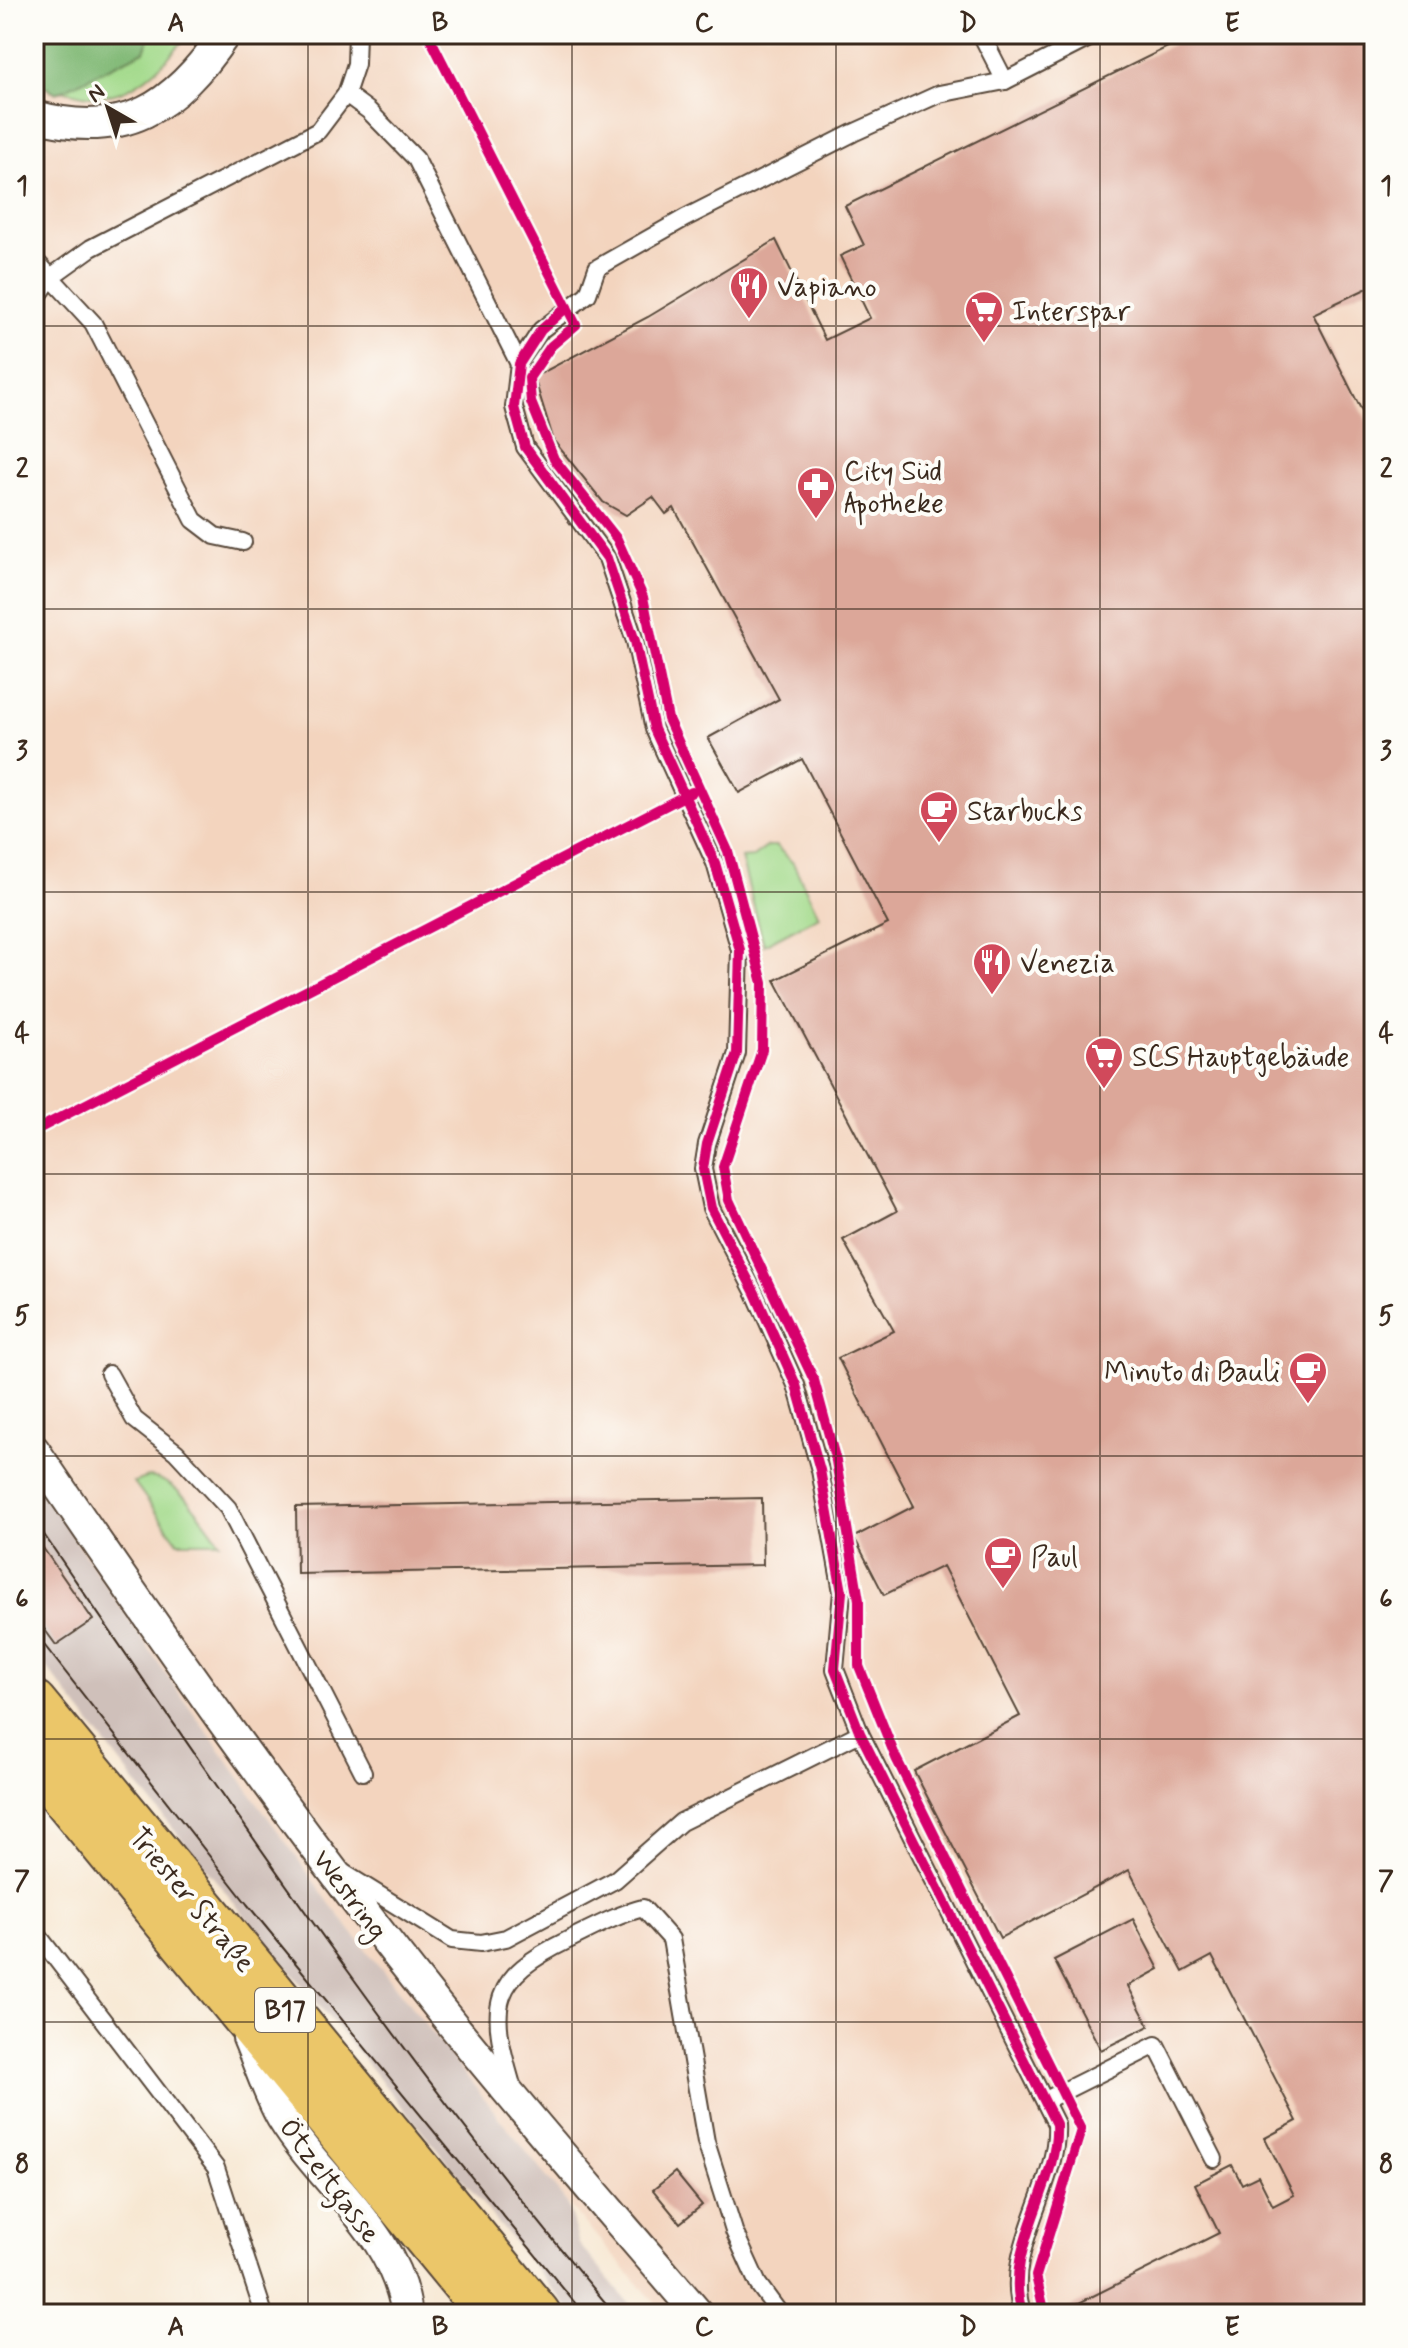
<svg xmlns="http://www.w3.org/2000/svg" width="1408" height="2348" font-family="Mynerve,sans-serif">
<rect width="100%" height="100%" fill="#fdfcf7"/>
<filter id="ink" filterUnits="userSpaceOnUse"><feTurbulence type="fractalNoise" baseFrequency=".0125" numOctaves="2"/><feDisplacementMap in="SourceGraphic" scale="16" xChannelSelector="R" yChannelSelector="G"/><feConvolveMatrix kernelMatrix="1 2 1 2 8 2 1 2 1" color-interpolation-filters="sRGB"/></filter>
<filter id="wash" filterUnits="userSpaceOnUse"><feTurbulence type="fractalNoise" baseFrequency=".006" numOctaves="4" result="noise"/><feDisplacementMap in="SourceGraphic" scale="32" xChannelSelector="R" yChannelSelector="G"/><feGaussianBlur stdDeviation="1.8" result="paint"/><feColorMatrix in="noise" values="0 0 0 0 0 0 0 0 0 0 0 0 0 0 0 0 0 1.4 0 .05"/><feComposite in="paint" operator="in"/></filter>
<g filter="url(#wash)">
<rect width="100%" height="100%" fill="#f7e7d1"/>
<path fill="#f3d4be" d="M34 34H1374V2314H665L567 2203 330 1904 173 1684 34 1480Z"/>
<path fill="#cfc0ba" d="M34 1480 173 1684 330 1904 567 2203 579 2244 638 2314H573L143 1792 38 1656 34 1651Z"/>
<g fill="#a3da8b" stroke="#6f8254" stroke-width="2">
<path d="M34 34H188C165 64 132 100 90 96 72 94 52 87 34 82Z"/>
<path d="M768 846H776L793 863 819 916 764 945 741 858 753 857Z"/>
<path d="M148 1477C179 1479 203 1520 220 1542H178L134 1482Z"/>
</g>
<path fill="#82ba77" stroke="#5e724a" stroke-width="2" d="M34 34H151L144 51 57 93 34 82Z"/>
<g id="blocks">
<g fill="#dca799">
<path d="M1194 34H1368L1374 44V285L1313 314 1374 435V2314L1061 2312 1219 2233 1195 2184 1232 2165 1242 2184 1258 2176 1273 2206 1294 2195 1265 2138 1297 2121 1212 1956 1183 1972 1129 1870 1000 1938 914 1771 1020 1716 943 1566 884 1595 854 1537 914 1506 838 1358 894 1331 843 1240 897 1211 775 980 888 924 802 759 739 793 708 738 779 699 674 508 666 514 653 497 626 515 603 502 554 441 534 377 648 317 776 240 825 340 870 318 840 256 864 245 845 206Z"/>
<path d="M762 1498 763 1565 297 1574 296 1507Z"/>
<path d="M34 1535 93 1620 56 1645 34 1615Z"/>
<path d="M1133 1919 1159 1969 1128 1986 1149 2026 1101 2050 1054 1960Z"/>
<path d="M675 2172 702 2205 680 2223 653 2190Z"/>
</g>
</g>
</g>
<g filter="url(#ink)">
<use href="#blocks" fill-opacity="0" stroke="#574639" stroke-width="2"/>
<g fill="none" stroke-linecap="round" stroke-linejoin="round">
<defs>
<g id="service">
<path d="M981 34 1005 81"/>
<path d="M346 94 369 111 416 159 519 364"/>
<path d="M34 259 93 323 194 520 215 536 243 542"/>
<path d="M34 302 52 276 91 248 318 131 346 94 356 64 357 34"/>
<path d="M109 1374 134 1419 176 1452 228 1508 363 1772"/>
<path d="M344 1873 452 1940 481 1943 506 1938 615 1880 681 1822 860 1733"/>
<path d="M34 1930 216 2168 264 2314"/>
<path d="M512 2085C488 2005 490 1978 568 1940 593 1928 616 1915 643 1908L671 1939 706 2142 734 2231 758 2284 780 2314"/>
<path d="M1046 2100 1156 2045 1214 2159"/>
<path d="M1023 2314C1000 2254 1060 2183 1056 2124L860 1733 835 1669 842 1592 820 1470 796 1385 755 1293 711 1208 703 1169 707 1144 737 1053 740 950 715 863 654 729 635 641 607 558 525 447 514 407 519 364 541 330 588 294 597 268 685 218 853 133 939 94 1005 81 1097 34"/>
</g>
<g id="minor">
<path d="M34 116C125 141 174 108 225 34"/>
<path d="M34 1450C163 1640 296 1829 440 2009 523 2113 612 2213 698 2314"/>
<path d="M248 2038C259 2064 268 2093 282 2118 323 2185 395 2231 407 2314"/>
</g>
<g id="primary">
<path d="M34 1703 538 2314"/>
<path d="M34 1761 489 2314"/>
</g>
</defs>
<use href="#service" stroke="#574639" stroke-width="20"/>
<use href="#minor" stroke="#574639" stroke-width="34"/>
<use href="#primary" stroke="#574639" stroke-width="48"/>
<use href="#service" stroke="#fff" stroke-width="16"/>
<use href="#minor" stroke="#fff" stroke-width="30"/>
<use href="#primary" stroke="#ebc669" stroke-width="44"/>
<g stroke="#3b2a1e" stroke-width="2">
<path d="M34 1520C219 1790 403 2064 615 2314"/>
<path d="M34 1632 247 1904 584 2314"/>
</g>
<defs>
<g id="cycleway">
<path d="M428 34 576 325 551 346 529 378 531 402 554 459 617 539 643 597 668 719 728 851 763 983 762 1050 723 1167 729 1200 814 1380 836 1461 859 1600V1666L896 1758 1081 2130 1036 2276 1045 2314"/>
<path d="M567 307 541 330 519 364 514 407 525 447 607 558 635 641 654 729 715 863 740 950 737 1053 707 1144 703 1169 711 1208 755 1293 796 1385 820 1470 842 1592 835 1669 860 1733 1056 2124C1060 2183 1000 2254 1023 2314"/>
<path d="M34 1131 692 792"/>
</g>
</defs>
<use href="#cycleway" stroke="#fdfcf7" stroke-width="15"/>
<use href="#cycleway" stroke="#d6006c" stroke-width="10"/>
</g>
</g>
<path fill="none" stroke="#3b2a1e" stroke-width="2" stroke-opacity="0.55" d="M308 34V2314M572 34V2314M836 34V2314M1100 34V2314M34 326H1374M34 609H1374M34 892H1374M34 1174H1374M34 1456H1374M34 1739H1374M34 2022H1374"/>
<defs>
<symbol id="restaurant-pin" viewBox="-11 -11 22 30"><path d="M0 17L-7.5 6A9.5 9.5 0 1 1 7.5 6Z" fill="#d1495b" stroke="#fdfcf7"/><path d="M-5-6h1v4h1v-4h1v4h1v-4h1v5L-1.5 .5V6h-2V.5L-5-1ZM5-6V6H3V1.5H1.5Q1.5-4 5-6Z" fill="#fff"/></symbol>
<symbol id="supermarket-pin" viewBox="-11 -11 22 30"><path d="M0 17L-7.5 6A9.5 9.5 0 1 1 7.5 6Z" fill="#d1495b" stroke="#fdfcf7"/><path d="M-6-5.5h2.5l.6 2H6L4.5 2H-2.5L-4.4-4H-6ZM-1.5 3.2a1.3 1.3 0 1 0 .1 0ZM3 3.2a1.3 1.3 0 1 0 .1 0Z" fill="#fff"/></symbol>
<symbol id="pharmacy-pin" viewBox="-11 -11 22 30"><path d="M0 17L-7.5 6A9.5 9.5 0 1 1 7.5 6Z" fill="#d1495b" stroke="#fdfcf7"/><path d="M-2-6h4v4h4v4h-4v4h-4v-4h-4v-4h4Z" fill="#fff"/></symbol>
<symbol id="cafe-pin" viewBox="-11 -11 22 30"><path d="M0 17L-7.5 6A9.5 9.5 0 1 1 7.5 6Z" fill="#d1495b" stroke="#fdfcf7"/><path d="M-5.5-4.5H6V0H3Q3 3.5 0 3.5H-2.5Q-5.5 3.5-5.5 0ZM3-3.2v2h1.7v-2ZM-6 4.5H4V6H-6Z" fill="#fff"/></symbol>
</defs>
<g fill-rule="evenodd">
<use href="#restaurant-pin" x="727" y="264" width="44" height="60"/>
<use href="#supermarket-pin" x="962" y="288" width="44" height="60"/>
<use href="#pharmacy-pin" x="794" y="464" width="44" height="60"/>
<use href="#cafe-pin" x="917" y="788" width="44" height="60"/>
<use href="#restaurant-pin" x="970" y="940" width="44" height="60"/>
<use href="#supermarket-pin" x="1082" y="1034" width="44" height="60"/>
<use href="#cafe-pin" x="1286" y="1349" width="44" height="60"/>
<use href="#cafe-pin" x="981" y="1534" width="44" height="60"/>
</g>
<g text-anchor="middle" stroke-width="8" stroke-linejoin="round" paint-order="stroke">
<rect fill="#fdfcf7" stroke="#75695f" stroke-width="2" x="255" y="1988" width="60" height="44" rx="6"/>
<g font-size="26" font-weight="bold" fill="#3b2a1e">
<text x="285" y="2019">B17</text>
</g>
<g font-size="28" fill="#3b2a1e" stroke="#fdfcf7" text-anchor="start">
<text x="777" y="296">Vapiano</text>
<text x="1012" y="320">Interspar</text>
<text x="844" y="480">City Süd<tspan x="844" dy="32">Apotheke</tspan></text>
<text x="967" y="820">Starbucks</text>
<text x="1020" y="972">Venezia</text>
<text x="1132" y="1066">SCS Hauptgebäude</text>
<text x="1280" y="1381" text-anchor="end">Minuto di Bauli</text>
<text x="1031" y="1566">Paul</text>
</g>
<g font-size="28" fill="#3b2a1e" stroke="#fdfcf7">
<text transform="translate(351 1894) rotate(53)" y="10">Westring</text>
<text transform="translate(193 1899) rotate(50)" y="10">Triester Straße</text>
<text transform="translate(331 2180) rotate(53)" y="10">Ötzeltgasse</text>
</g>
</g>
<rect width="1408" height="2348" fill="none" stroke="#fdfcf7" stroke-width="88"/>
<g transform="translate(108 108) rotate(321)" stroke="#fdfcf7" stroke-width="6" paint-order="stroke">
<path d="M0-6L14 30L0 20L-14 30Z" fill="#3b2a1e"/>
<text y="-12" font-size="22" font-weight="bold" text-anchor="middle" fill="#3b2a1e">N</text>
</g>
<rect x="44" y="44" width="1320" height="2260" fill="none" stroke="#3b2a1e" stroke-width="3"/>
<g font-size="26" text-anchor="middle" font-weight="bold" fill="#3b2a1e">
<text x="176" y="31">A</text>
<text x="440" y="31">B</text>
<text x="704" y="31">C</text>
<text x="968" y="31">D</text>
<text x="1232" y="31">E</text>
<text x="22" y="194">1</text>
<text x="1386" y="194">1</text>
<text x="22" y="477">2</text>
<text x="1386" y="477">2</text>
<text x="22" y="759">3</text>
<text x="1386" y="759">3</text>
<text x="22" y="1042">4</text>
<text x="1386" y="1042">4</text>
<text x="22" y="1324">5</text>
<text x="1386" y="1324">5</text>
<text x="22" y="1607">6</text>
<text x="1386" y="1607">6</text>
<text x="22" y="1889">7</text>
<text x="1386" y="1889">7</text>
<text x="22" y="2172">8</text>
<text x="1386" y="2172">8</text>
<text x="176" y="2335">A</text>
<text x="440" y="2335">B</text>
<text x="704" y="2335">C</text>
<text x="968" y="2335">D</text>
<text x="1232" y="2335">E</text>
</g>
</svg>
